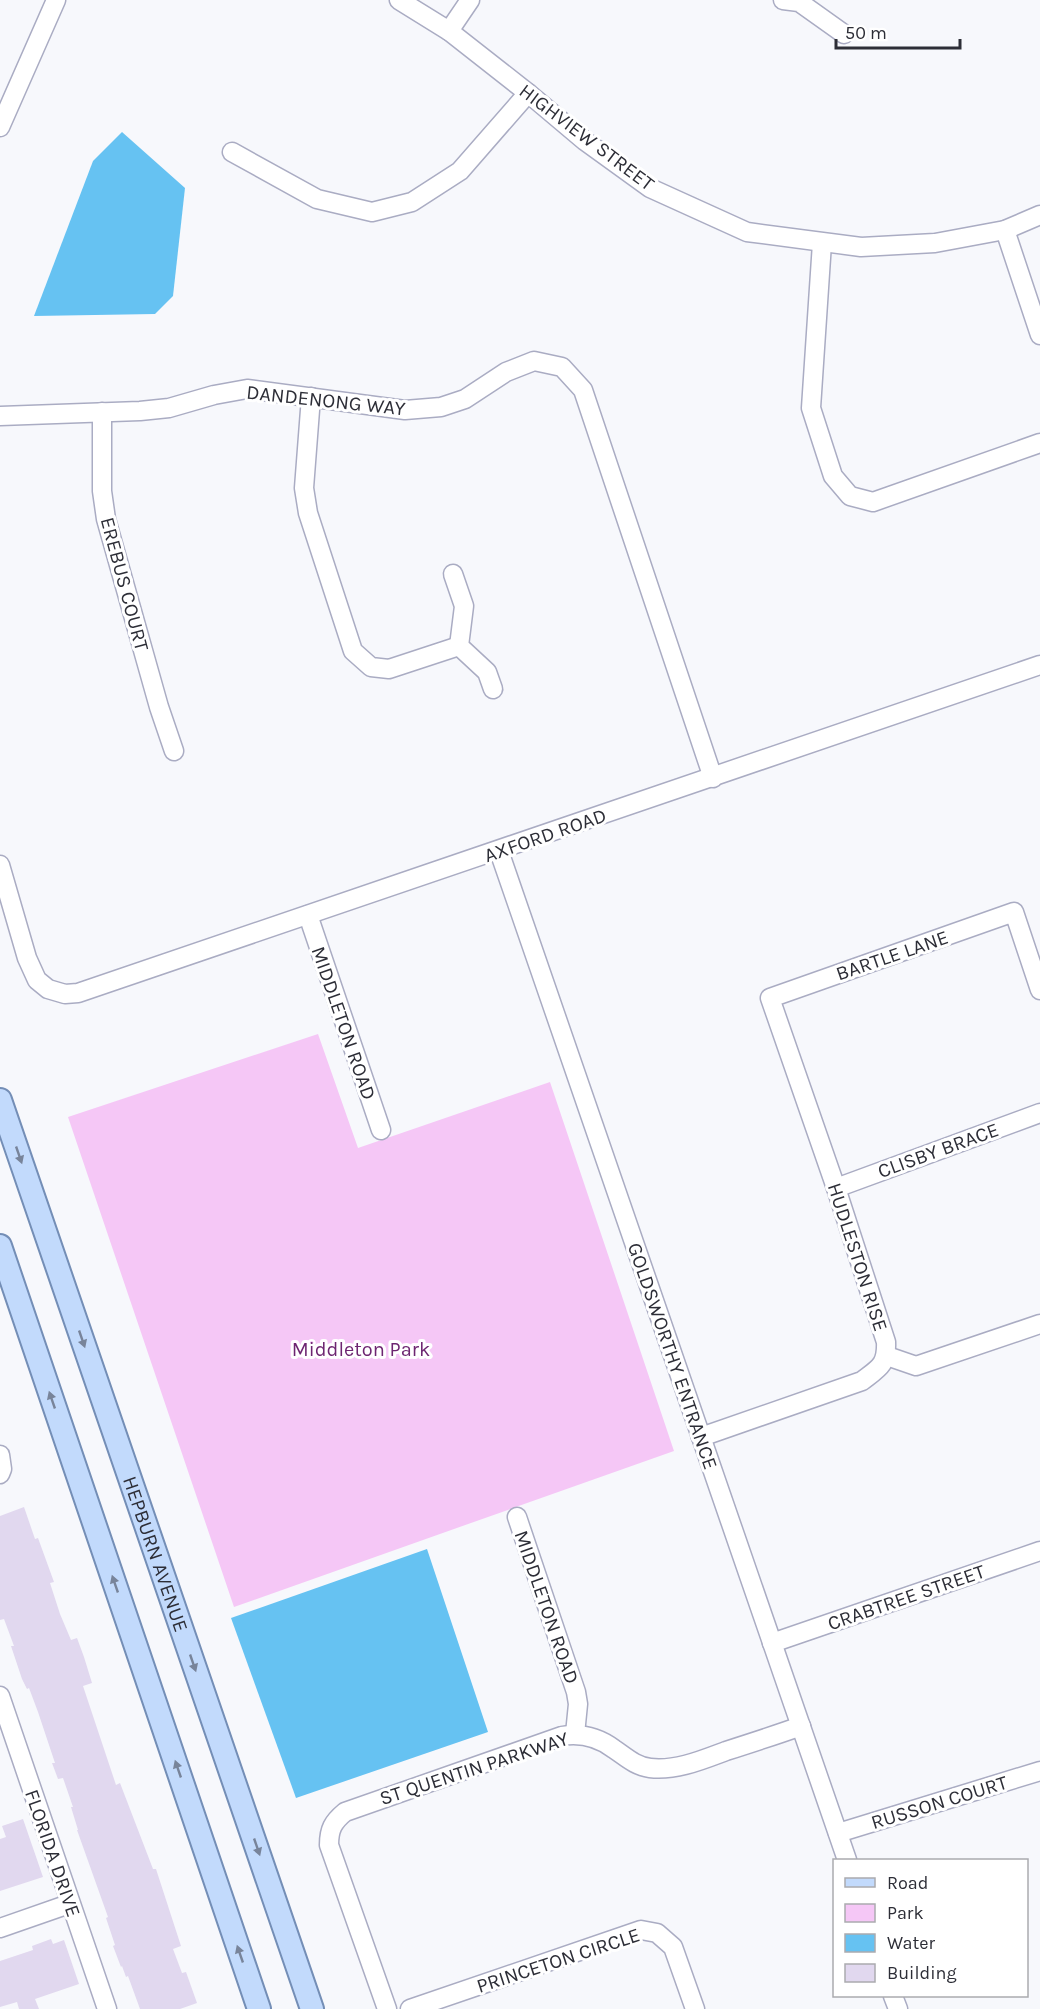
<svg xmlns="http://www.w3.org/2000/svg" width="1040" height="2009" font-family="Karla,sans-serif">
<rect width="100%" height="100%" fill="#f7f8fc"/>
<path fill="#f5c7f6" d="M318 1034 358 1148 550 1082 674 1451 234 1607 68 1117Z"/>
<g fill="#66c2f2">
<path d="M122 132 185 188 173 296 155 314 34 316 93 161Z"/>
<path d="M427 1549 488 1732 296 1798 231 1618Z"/>
</g>
<g fill="#e1d8ef">
<path d="M24 1507 35 1539 38 1538 54 1582 50 1583 60 1614 71 1640 77 1638 84 1657 92 1683 83 1686 116 1785 120 1783 153 1869H156L181 1946 173 1949 182 1973 186 1972 197 2003 180 2009H140L128 1976 126 1977 122 1966 121 1967 113 1946 115 1945 106 1918 108 1917 77 1830H78L71 1807H73L63 1778 58 1779 52 1763H55L38 1712 29 1688 27 1689 22 1679 11 1646H14L4 1619 0 1620V1516Z"/>
<path d="M23 1819 43 1877 0 1891V1839L6 1837 2 1826Z"/>
<path d="M51 1939 53 1944 64 1940 79 1984 35 1999 39 2009H19L17 2002 0 2007V1961L33 1950 32 1946Z"/>
</g>
<g fill="none" stroke-linecap="round" stroke-linejoin="round">
<defs>
<g id="minor">
<path d="M399 0 449 31 528 93 585 141 650 188 747 232 861 247 935 243 1005 230 1040 215"/>
<path d="M783 0 799 2 844 34"/>
<path d="M449 31 470 0"/>
<path d="M0 127 56 0"/>
<path d="M232 152 317 199 372 212 412 202 460 171 528 93"/>
<path d="M1005 230 1040 335"/>
<path d="M822 243 811 408 833 476 850 496 873 502 1040 443"/>
<path d="M311 397 304 488 308 513 353 651 371 667 389 669 459 646"/>
<path d="M102 412V491L106 519 159 707 174 751"/>
<path d="M0 416 140 411 169 408 214 395 247 389 405 410 441 407 465 399 506 372 534 361 562 367 583 390 713 778"/>
<path d="M453 574 464 606 459 646 487 672 493 689"/>
<path d="M499 851 847 1860"/>
<path d="M0 865 27 958 37 980 48 989 65 994 78 993 1040 665"/>
<path d="M308 915 381 1130"/>
<path d="M836 1188 1040 1113"/>
<path d="M887 1356 916 1366 1040 1324"/>
<path d="M701 1437 862 1381C879 1368 887 1365 886 1342L836 1188 770 998 1014 912 1040 990"/>
<path d="M0 1455 2 1469 0 1474"/>
<path d="M517 1517 576 1692 578 1704 575 1734"/>
<path d="M772 1643 1040 1551"/>
<path d="M0 1696 107 2009"/>
<path d="M838 1833 1040 1771"/>
<path d="M0 1928 69 1904"/>
<path d="M893 1996 898 2009"/>
<path d="M387 2009 329 1845C329 1829 333 1822 345 1812L562 1736C581 1733 598 1737 614 1749 626 1757 635 1766 650 1768 676 1771 702 1760 726 1751 751 1743 776 1735 801 1726"/>
<path d="M410 2009 641 1930 657 1933 673 1947 695 2009"/>
</g>
<g id="major">
<path id="s1" d="M0 1100 312 2009"/>
<path d="M0 1246 259 2009"/>
</g>
</defs>
<use href="#minor" stroke="#aaacc3" stroke-width="21"/>
<use href="#major" stroke="#748eb6" stroke-width="26"/>
<use href="#minor" stroke="#fff" stroke-width="18"/>
<use href="#major" stroke="#c2dafc" stroke-width="22"/>
</g>
<defs><path id="oneway-solid" d="M-6-.8H1V-3.2L6.5 0L1 3.2V.8H-6Z" transform="scale(1.5)"/></defs>
<g fill="#78849a">
<use href="#oneway-solid" transform="translate(19 1155) rotate(71)"/>
<use href="#oneway-solid" transform="translate(82 1339) rotate(71)"/>
<use href="#oneway-solid" transform="translate(52 1400) rotate(-109)"/>
<use href="#oneway-solid" transform="translate(115 1584) rotate(-109)"/>
<use href="#oneway-solid" transform="translate(193 1663) rotate(71)"/>
<use href="#oneway-solid" transform="translate(178 1769) rotate(-109)"/>
<use href="#oneway-solid" transform="translate(257 1847) rotate(71)"/>
<use href="#oneway-solid" transform="translate(240 1954) rotate(-109)"/>
</g>
<g text-anchor="middle" stroke-width="6" stroke-linejoin="round" paint-order="stroke">
<g font-size="20" fill="#2d2e37" stroke="#fff">
<text transform="translate(587 137) rotate(37)" y="7">HIGHVIEW STREET</text>
<text transform="translate(326 400) rotate(6)" y="7">DANDENONG WAY</text>
<text transform="translate(125 584) rotate(75)" y="7">EREBUS COURT</text>
<text transform="translate(545 835) rotate(-19)" y="7">AXFORD ROAD</text>
<text transform="translate(892 955) rotate(-19)" y="7">BARTLE LANE</text>
<text transform="translate(344 1023) rotate(71)" y="7">MIDDLETON ROAD</text>
<text transform="translate(938 1150) rotate(-20)" y="7">CLISBY BRACE</text>
<text transform="translate(858 1257) rotate(72)" y="7">HUDLESTON RISE</text>
<text transform="translate(673 1356) rotate(71)" y="7">GOLDSWORTHY ENTRANCE</text>
<text dy="7" stroke="none"><textPath href="#s1" startOffset="480">HEPBURN AVENUE</textPath></text>
<text transform="translate(906 1597) rotate(-19)" y="7">CRABTREE STREET</text>
<text transform="translate(547 1607) rotate(71)" y="7">MIDDLETON ROAD</text>
<text transform="translate(474 1768) rotate(-18)" y="7">ST QUENTIN PARKWAY</text>
<text transform="translate(939 1802) rotate(-17)" y="7">RUSSON COURT</text>
<text transform="translate(53 1853) rotate(71)" y="7">FLORIDA DRIVE</text>
<text transform="translate(558 1960) rotate(-18)" y="7">PRINCETON CIRCLE</text>
</g>
<g font-size="20" fill="#6d2571" stroke="#fff">
<text x="361" y="1356">Middleton Park</text>
</g>
</g>
<rect x="833" y="1859" width="195" height="138" fill="#ffffff" stroke="#ababaf" stroke-width="1.5"/>
<rect x="845" y="1878" width="30" height="9" fill="#c2dafc" stroke="#ababaf" stroke-width="1.5"/>
<text x="887" y="1889" font-size="18" fill="#2d2e37">Road</text>
<rect x="845" y="1904" width="30" height="18" fill="#f5c7f6" stroke="#ababaf" stroke-width="1.5"/>
<text x="887" y="1919" font-size="18" fill="#2d2e37">Park</text>
<rect x="845" y="1934" width="30" height="18" fill="#66c2f2" stroke="#ababaf" stroke-width="1.5"/>
<text x="887" y="1949" font-size="18" fill="#2d2e37">Water</text>
<rect x="845" y="1964" width="30" height="18" fill="#e1d8ef" stroke="#ababaf" stroke-width="1.5"/>
<text x="887" y="1979" font-size="18" fill="#2d2e37">Building</text>
<path d="M836 39v9h124v-9" fill="none" stroke="#2d2e37" stroke-width="3"/>
<text x="845" y="39" font-size="18" fill="#2d2e37" stroke="#ffffff" stroke-width="4.5" paint-order="stroke">50 m</text>
</svg>
